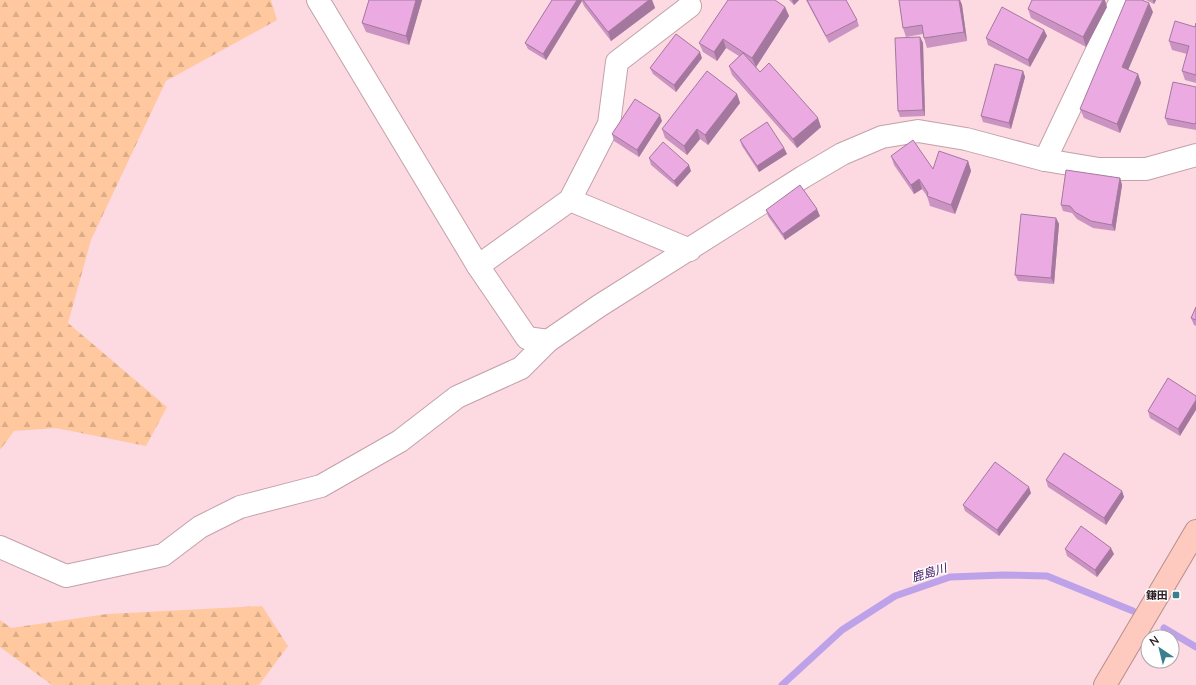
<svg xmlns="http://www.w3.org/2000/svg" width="1196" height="685" font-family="Lato,'Noto Sans JP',sans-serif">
<defs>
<pattern id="forest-firs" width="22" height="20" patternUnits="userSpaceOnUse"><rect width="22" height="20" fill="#ffc89e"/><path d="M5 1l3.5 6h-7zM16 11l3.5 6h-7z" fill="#dbac88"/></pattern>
</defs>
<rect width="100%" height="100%" fill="#fdd9e2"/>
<g fill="url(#forest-firs)">
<path d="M0 0H271L277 20 166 81 91 240 68 323 167 407 146 446 56 428 14 431 0 450Z"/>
<path d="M262 606 288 646 259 685H52L0 647V620L11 628 107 614Z"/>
</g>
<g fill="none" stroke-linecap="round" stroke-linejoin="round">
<g stroke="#bea2e9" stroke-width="7">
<path d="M1164 628 1196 647"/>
<path d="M782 685 842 630 895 596 950 577 1003 575 1047 576 1133 611"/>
</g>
<defs>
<g id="minor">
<path d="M318 0 478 266 527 338 548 341"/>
<path d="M1045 160 1121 0"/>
<path d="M570 200 690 250"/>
<path d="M478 266 570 200 609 124 617 62 690 6"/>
<path d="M0 547 66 576 163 555 200 527 240 507 321 486 400 441 457 397 521 368 548 341 599 306 803 177 842 154 882 137 918 131 966 139 1045 160 1099 169H1146L1196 155"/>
</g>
<path id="highway" d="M1105 685 1196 531"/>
</defs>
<use href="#minor" stroke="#c3a1aa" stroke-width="24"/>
<use href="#highway" stroke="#b68f89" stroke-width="24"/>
<use href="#minor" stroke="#fff" stroke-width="22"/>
<use href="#highway" stroke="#fec9bf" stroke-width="22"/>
</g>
<g fill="#ca93c2">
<path d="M369 0H422L409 45 366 32 362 23Z"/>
<path d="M552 0H652L655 8 611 41 584 6 582 1 546 60 528 49 525 43Z"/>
<path d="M789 0H799L794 5Z"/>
<path d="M806 0H846L857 20 859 26 829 43Z"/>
<path d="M899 0H960L962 5 967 41 927 48 924 38 923 34 906 37 903 28Z"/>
<path d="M1146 0H1156L1154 4Z"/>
<path d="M785 7 789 16 756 67 760 72 821 127 797 148 732 75 729 66 739 56 726 48 717 61 703 52 699 43Z"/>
<path d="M1107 7 1086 47 1031 18 1028 9Z"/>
<path d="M1153 12 1128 70 1138 74 1141 83 1120 133 1084 118 1080 109Z"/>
<path d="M1196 23V83L1185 80 1182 71 1187 54 1172 50 1169 41 1195 27Z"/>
<path d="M1044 30 1047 36 1030 67 988 45 986 38Z"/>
<path d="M920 37 923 43 925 116 900 117 898 111Z"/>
<path d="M702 58 676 92 653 74 650 68Z"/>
<path d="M1023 71 1025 77 1011 129 983 122 981 116Z"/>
<path d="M1196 87V130L1168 125 1165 118Z"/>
<path d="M737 94 740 103 708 145 700 139 687 155 665 138 662 129Z"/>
<path d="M662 121 639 157 614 141 612 134Z"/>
<path d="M740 140 784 148 787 154 759 172 742 146Z"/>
<path d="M891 156 933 169 968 161 971 171 955 214 930 206 927 196 922 189 914 194 894 165Z"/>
<path d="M649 158 691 171 677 187 651 165Z"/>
<path d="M1120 178 1122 185 1115 231 1093 228 1077 219 1072 213 1063 211 1061 205Z"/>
<path d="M766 210 820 216 785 240 768 216Z"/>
<path d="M1056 218 1059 224 1054 284 1018 281 1015 275Z"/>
<path d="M1196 307V326L1194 325 1191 318Z"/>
<path d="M1168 378 1180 436 1150 418 1148 411Z"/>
<path d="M1046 480 1122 491 1124 497 1106 525 1048 487Z"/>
<path d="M1031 493 999 536 965 511 963 505Z"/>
<path d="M1065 549 1114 554 1097 577 1067 556Z"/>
</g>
<g fill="#a4789e">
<path d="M416 0H422L409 45 406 36Z"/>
<path d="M577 0H582V1L546 60 543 54Z"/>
<path d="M649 0H652L655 8 611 41 608 32Z"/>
<path d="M792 0H799L794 5Z"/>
<path d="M959 0H960L962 5 967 41 964 32Z"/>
<path d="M1103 0H1105L1107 7 1086 47 1083 37Z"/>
<path d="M1153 0H1156L1154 4Z"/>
<path d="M1149 3 1153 12 1125 77 1122 67Z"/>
<path d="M785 7 789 16 756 67 752 58Z"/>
<path d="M1044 30 1047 36 1030 67 1028 60Z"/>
<path d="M920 37 923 43 925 116 923 110Z"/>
<path d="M723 39 726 48 717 61 714 52Z"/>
<path d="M700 52 702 58 676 92 674 85Z"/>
<path d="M1023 71 1025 77 1011 129 1009 123Z"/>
<path d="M1138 74 1141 83 1120 133 1117 124Z"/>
<path d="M737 94 740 103 708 145 705 135Z"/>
<path d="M660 115 662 121 639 157 637 150Z"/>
<path d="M818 118 821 127 797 148 793 139Z"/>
<path d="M697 129 700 139 687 155 684 146Z"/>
<path d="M784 148 787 154 759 172 757 166Z"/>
<path d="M968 161 971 171 955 214 951 205Z"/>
<path d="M689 165 691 171 677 187 674 181Z"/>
<path d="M1120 178 1122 185 1115 231 1112 225Z"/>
<path d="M919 179 922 189 914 194 911 185Z"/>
<path d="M817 209 820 216 785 240 783 234Z"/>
<path d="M1056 218 1059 224 1054 284 1051 278Z"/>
<path d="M1196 400V410L1180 436 1178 429Z"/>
<path d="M1029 487 1031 493 999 536 997 530Z"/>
<path d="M1122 491 1124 497 1106 525 1104 518Z"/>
<path d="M1111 548 1114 554 1097 577 1095 570Z"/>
</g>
<g fill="#ebabe2" stroke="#a4789e">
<path d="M369 0H416L406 36 362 23Z"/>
<path d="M552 0H577L543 54 525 43Z"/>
<path d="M583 0H649L608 32Z"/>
<path d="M728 0H775L785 7 752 58 723 39 714 52 699 43Z"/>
<path d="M807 0H846L857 20 826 36Z"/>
<path d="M899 0H959L964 32 924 38 922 25 903 28Z"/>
<path d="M1032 0H1103L1083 37 1028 9Z"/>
<path d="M1126 0H1142L1149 3 1122 67 1138 74 1117 124 1080 109Z"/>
<path d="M1002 7 1044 30 1028 60 986 38Z"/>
<path d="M1175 21 1195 27 1196 23V75L1182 71 1189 46 1169 41Z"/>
<path d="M676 34 700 52 674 85 650 68Z"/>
<path d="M920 37 923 110 898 111 895 38Z"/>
<path d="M743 53 760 72 769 63 818 118 793 139 729 66Z"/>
<path d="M995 64 1023 71 1009 123 981 116Z"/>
<path d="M707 71 737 94 705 135 697 129 684 146 662 129Z"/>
<path d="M1173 82 1196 87V122L1195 124 1165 118Z"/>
<path d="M635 99 660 115 637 150 612 134Z"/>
<path d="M767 122 784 148 757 166 740 140Z"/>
<path d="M913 140 933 169 939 151 968 161 951 205 927 196 928 193 919 179 911 185 891 156Z"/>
<path d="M663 142 689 165 674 181 649 158Z"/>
<path d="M1066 170 1120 178 1112 225 1091 221 1075 212 1070 206 1061 205Z"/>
<path d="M800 185 817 209 783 234 766 210Z"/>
<path d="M1021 214 1056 218 1051 278 1015 275Z"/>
<path d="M1196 307V320L1191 318Z"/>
<path d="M1168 378 1196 396V400L1178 429 1148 411Z"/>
<path d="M1064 453 1122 491 1104 518 1046 480Z"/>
<path d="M995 462 1029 487 997 530 963 505Z"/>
<path d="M1081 526 1111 548 1095 570 1065 549Z"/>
</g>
<rect fill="#3b7f8e" stroke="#fff" stroke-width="1.5" x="1172" y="591" width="8" height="8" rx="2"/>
<g text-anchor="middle" stroke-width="3" stroke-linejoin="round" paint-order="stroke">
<g font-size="11" font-weight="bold" fill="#2f2226" stroke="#fff" text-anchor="end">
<text x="1168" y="599">鎌田</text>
</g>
<g font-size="12" font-style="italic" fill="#3a0f61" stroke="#fff">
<text transform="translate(929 573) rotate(-17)" y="4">鹿島川</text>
</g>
</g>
<g transform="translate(1160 649) rotate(325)"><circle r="19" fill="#ffffff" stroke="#aca7a8"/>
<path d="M0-3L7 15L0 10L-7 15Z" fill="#3b7f8e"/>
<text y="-6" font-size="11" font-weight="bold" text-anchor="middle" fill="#2f2226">N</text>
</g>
</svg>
